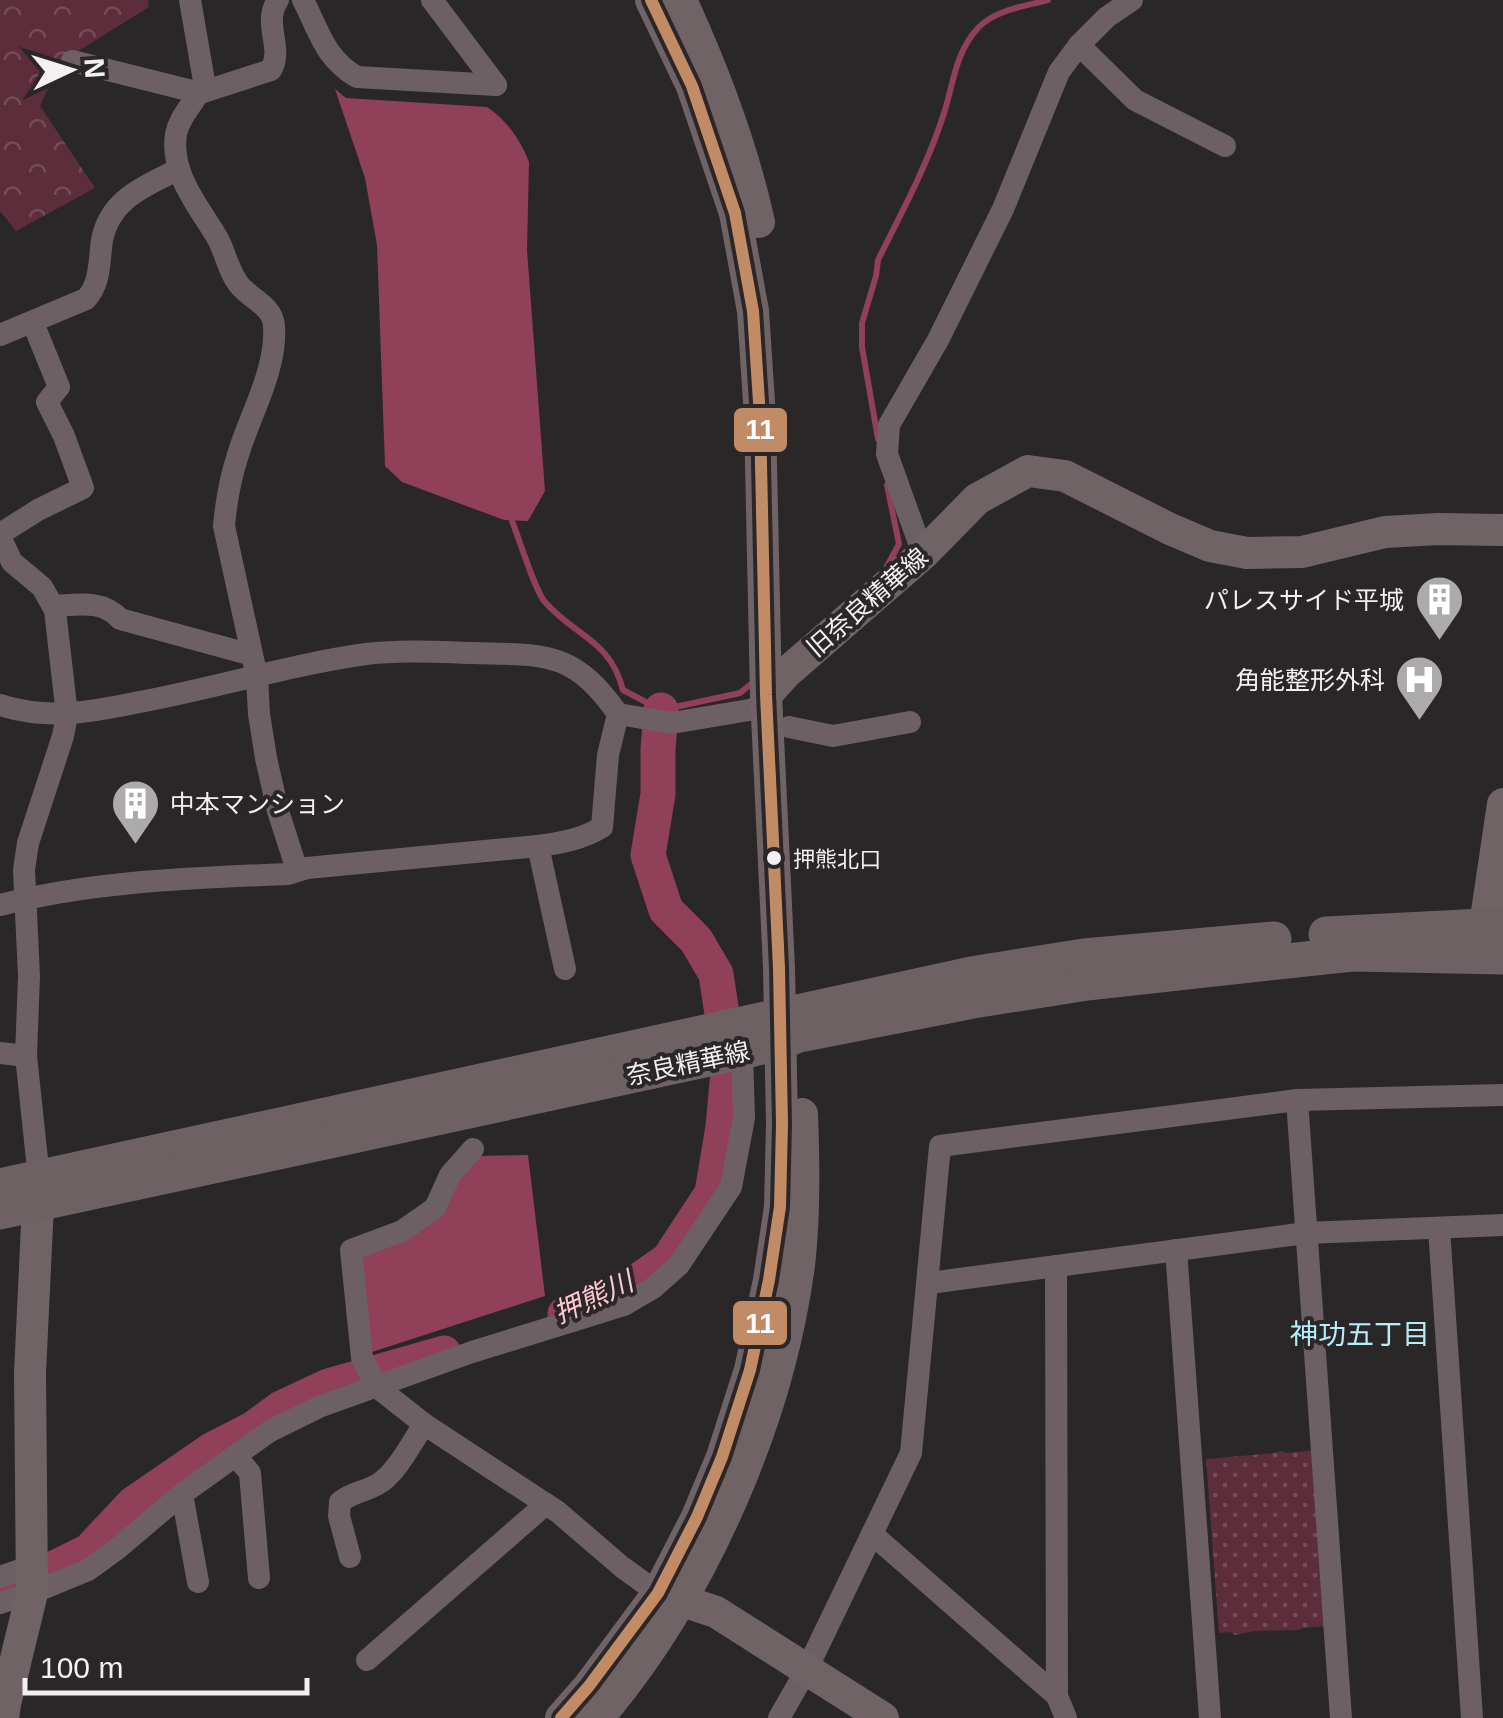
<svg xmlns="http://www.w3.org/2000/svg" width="1503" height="1718" font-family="Helvetica,'Noto Sans JP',sans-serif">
<defs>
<pattern id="green-dots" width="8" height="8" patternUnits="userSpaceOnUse" patternTransform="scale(2.5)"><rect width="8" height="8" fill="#5c2d3b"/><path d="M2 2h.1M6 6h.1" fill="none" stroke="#744c58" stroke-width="1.8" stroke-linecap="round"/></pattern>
<pattern id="forest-crowns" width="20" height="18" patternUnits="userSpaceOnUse" patternTransform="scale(2.5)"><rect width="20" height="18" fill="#5c2d3b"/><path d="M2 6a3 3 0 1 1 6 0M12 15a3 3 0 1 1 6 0" fill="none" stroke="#744c58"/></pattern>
</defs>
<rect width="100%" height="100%" fill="#2a2728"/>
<path fill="url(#green-dots)" d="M1315 1450 1327 1626 1303 1628 1300 1630 1254 1631 1235 1635 1231 1632 1219 1633 1206 1459 1275 1453 1282 1451 1286 1453Z"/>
<path fill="url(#forest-crowns)" d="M0 0H148L149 7 59 63 40 106 95 188 16 231 0 211Z"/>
<g fill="#914059">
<path d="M335 89 346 98 487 107C506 119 521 141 529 162L527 250 545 491 528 521 504 520 402 482 385 466 377 245 365 178Z"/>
<path d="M528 1155 545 1296 372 1352 361 1257 457 1179 476 1156Z"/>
</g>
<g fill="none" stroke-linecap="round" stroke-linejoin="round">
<g stroke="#914059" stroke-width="6">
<path d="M878 439 862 347V323L876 276 878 260C902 212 928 164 944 113 954 82 955 53 978 28 995 10 1025 6 1048 0"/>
<path d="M512 521C519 538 535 591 545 602 574 636 610 639 623 690L661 710 740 693 756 680"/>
<path d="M886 568 899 544 887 485"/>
</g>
<g stroke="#914059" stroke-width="35">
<path d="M565 1314 620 1293 668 1260 712 1193 723 1127 729 1060 716 974 696 940 666 910 648 855 658 794V749L661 710"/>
<path d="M0 1589 26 1582 89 1551 133 1504 213 1449 254 1428 281 1408 328 1386 444 1353"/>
</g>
<g stroke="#6d6064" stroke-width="22">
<path d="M190 0 204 81C198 101 180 113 176 134 170 175 199 206 218 239 226 254 229 274 241 287 253 300 273 307 274 326 277 371 249 416 237 458 230 480 226 503 224 526L257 677 259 714 266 758 278 811 297 870"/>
<path d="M303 0C319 31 325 59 357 77L496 85"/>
<path d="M432 0 496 85"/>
<path d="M1079 45 1135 100 1225 146"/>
<path d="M72 61 200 93 271 70C284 48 262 23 278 0"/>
<path d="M0 335 86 299C101 283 99 260 102 240 110 198 146 186 179 169"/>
<path d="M0 534 38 510 83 488 64 436 47 402 59 387 33 323"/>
<path d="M0 537 12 562 42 587 55 610 67 715 63 736 28 843 24 870 29 976 26 1056 39 1178V1190"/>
<path d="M923 554 887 454 889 425 938 340 1003 209 1059 72 1079 45 1107 17 1132 0"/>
<path d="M53 606C76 605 103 599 120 619L252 655"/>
<path d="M0 705C54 722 97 710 150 700 222 686 294 664 366 654 402 650 437 652 473 653 545 655 573 650 618 714L672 723 755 709 766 695"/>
<path d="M789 727 833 736 910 722"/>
<path d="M0 905C95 881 191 878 288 874L307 868 538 846"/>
<path d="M565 969 538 846C561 843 583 839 602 827L608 755 618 714"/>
<path d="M0 1053 26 1056"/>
<path d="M1297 1100 1341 1718"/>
<path d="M473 1149 450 1175 435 1208 402 1231 351 1250 362 1358 377 1387 424 1424 558 1512 622 1567 658 1593"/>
<path d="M1439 1228 1472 1718"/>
<path d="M1176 1250 1210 1718"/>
<path d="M1056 1266 1057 1696"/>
<path d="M929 1283 1306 1233 1503 1225"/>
<path d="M236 1456 250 1473 259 1578"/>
<path d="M182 1494 198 1582"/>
<path d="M872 1534 1057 1696 1066 1718"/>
<path d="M350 1557 339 1516 340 1502C352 1492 365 1492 378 1484 396 1474 413 1441 424 1424"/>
<path d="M0 1577 32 1566"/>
<path d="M0 1603 32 1593 88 1570 117 1549 182 1494 270 1431 319 1407 472 1352 624 1305 653 1288 679 1265 731 1187 744 1118 742 1052"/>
<path d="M367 1660 546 1504"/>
<path d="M779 1718 807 1669 911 1453 940 1146 1297 1100 1503 1095"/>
</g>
<g stroke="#706366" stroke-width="32">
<path d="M681 0C714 72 742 145 759 222"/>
<path d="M766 695 786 673 923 554 977 499 1028 471 1065 476 1170 529 1210 546 1247 553 1302 552 1385 532 1439 529 1503 530"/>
<path d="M1486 953 1485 925 1503 804"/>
<path d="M662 1594 716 1612 883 1718"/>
<path d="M3 1718 5 1704 32 1593 30 1373 38 1204"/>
<path d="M561 1718 589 1686 658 1593 697 1517 722 1457 750 1370 769 1280 780 1207 782 1124 779 968 766 695 760 417 753 311 735 213 692 86 651 0"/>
<path d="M598 1718C701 1597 778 1423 799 1265 805 1215 804 1164 802 1114"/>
</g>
<g stroke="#6e6164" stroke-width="35">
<path d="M1326 934 1503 925"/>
<path d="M0 1186 971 974 1084 956 1274 939"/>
<path d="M0 1212 742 1052 781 1042 799 1035 973 1001 1087 983 1352 954 1503 957"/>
</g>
<defs>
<path id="bus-1" d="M561 1718 589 1686 658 1593 697 1517 722 1457 750 1370 769 1280 780 1207 782 1124 779 968 766 695 760 417 753 311 735 213 692 86 651 0"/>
</defs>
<use href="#bus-1" stroke="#2b2627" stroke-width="20"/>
<use href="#bus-1" stroke="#c18c65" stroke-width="12"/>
</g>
<defs>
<symbol id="building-pin" viewBox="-11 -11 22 30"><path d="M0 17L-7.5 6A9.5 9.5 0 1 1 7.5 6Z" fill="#adaaab" stroke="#2b2627"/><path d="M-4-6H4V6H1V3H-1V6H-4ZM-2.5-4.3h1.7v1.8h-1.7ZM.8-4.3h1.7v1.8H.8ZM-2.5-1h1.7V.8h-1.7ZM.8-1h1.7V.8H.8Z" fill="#fff"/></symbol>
<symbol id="hospital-pin" viewBox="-11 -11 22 30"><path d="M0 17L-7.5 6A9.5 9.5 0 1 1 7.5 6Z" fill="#adaaab" stroke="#2b2627"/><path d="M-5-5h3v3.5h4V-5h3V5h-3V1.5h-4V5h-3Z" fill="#fff"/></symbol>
</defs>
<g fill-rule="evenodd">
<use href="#building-pin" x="1412" y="572" width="55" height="75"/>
<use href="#hospital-pin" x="1392" y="652" width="55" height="75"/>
<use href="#building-pin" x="108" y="776" width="55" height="75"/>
</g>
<circle fill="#f4f0f1" stroke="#2b2627" stroke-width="4" cx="774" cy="858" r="9"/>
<g text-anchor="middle" stroke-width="8" stroke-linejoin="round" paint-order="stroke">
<g font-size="22" fill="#f4f0f1" stroke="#2b2627" text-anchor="start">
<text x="793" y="867">押熊北口</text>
</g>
<g font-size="25" fill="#f4f0f1" stroke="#2b2627" text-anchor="end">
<text x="1404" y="609">パレスサイド平城</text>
<text x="1385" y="689">角能整形外科</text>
<text x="170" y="813" text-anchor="start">中本マンション</text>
</g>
<g font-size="25" fill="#f4f0f1" stroke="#2b2627">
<text transform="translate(867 602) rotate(-41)" y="9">旧奈良精華線</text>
<text transform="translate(688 1063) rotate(-12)" y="9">奈良精華線</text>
</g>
<g font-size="28" font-style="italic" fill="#fcc8d4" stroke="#2b2627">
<text transform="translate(593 1297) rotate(-25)" y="10">押熊川</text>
</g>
<g font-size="28" fill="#b4eef9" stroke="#2b2627">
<text x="1360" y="1344">神功五丁目</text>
</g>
</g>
<g stroke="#2b2627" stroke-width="4">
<rect x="732" y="406" width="57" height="48" rx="10" fill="#c18c65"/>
<rect x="731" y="1299" width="58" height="48" rx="10" fill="#c18c65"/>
</g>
<g font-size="28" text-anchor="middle" font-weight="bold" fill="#fff">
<text x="760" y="439">11</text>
<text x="760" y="1333">11</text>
</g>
<g transform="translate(70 70) rotate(86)" stroke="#2b2627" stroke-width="8" paint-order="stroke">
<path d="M0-8L18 38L0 25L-18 38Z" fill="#f4f0f1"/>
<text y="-15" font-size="28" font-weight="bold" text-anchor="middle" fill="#f4f0f1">N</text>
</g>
<path d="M25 1678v15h282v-15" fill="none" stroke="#f4f0f1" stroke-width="5"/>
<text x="40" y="1678" font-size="30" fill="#f4f0f1" stroke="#2b2627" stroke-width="8" paint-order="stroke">100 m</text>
</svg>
